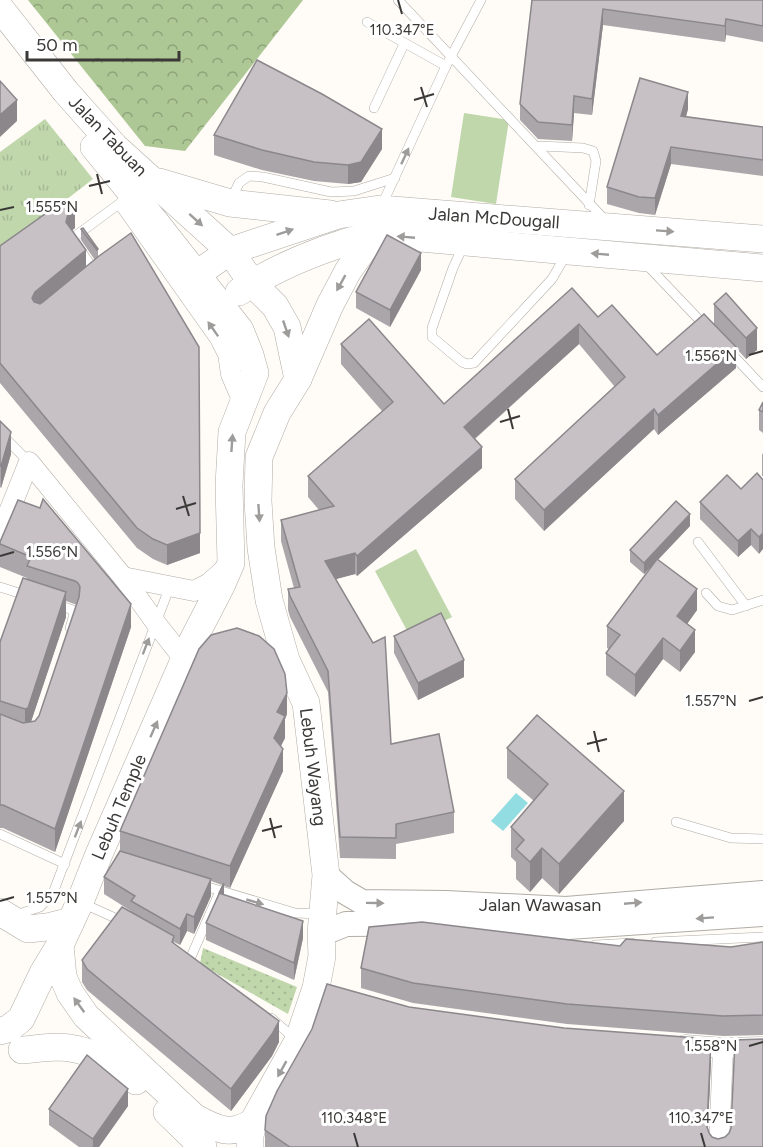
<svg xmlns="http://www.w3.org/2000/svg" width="763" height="1147" font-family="Figtree,sans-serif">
<defs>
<pattern id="grass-tufts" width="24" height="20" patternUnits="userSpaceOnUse" patternTransform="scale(1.5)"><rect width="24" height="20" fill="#c0d7ac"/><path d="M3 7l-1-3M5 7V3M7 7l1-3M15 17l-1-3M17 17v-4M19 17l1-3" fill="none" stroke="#a6b995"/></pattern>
<pattern id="forest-crowns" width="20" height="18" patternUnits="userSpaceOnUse" patternTransform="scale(1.5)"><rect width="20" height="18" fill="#adc795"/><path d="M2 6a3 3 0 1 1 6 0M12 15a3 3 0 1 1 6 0" fill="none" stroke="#8ea37a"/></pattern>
<pattern id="park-dots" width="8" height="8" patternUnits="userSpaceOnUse" patternTransform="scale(1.5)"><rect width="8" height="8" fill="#c0d7ac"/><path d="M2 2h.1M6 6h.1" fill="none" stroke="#a6b995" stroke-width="1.8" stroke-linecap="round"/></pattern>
</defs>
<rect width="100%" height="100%" fill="#fffbf6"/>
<path fill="url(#grass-tufts)" d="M45 119 93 179 0 251V152Z"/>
<path fill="url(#forest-crowns)" d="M28 0H303L185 151 145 146Z"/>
<path fill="url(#park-dots)" d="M203 948 297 987 288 1014 200 964Z"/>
<g fill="#c0d7ac">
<path d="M464 113 509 120 496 204 451 197Z"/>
<path d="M416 549 452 617 411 638 375 571Z"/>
</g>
<path fill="#92dde2" d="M516 793 528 803 503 831 491 821Z"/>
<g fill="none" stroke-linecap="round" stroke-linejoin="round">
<defs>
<g id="service">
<path d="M398 0 606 221"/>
<path d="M367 22 446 66"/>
<path d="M374 108 404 44"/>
<path d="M540 146 583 148 593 151 596 161 589 205"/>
<path d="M231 200 239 183 249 176 263 177 331 192 354 191 395 178"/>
<path d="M381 207 446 66 481 0"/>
<path d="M464 244 453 268 432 328V337L462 362 467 364 474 363 552 279 567 253"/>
<path d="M646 264 707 328"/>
<path d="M95 271 73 240 74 237 123 201"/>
<path d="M729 351 763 387"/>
<path d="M0 433 29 462"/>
<path d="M698 542 746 606"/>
<path d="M0 587 28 596"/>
<path d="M706 593 718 606 732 610 763 600"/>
<path d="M55 604 73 610V618L70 628"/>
<path d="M676 822 731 838 763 839"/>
<path d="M0 834 65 864"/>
<path d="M198 884 295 913 321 914"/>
<path d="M82 903 124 922"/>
<path d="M16 915 40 907 53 893 170 586"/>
<path d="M655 942 763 937"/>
<path d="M595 945 632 943"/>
<path d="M190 959 220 891"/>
<path d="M271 1018 295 1039"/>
</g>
<g id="minor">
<path d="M126 205 220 338 228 354 231 374 243 402"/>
<path d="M0 534 29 462 123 577 158 626 184 659"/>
<path d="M123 577 194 591 208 584 226 568"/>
<path d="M685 1045 723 1048 763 1047"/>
<path d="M719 1147 723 1048"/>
</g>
<g id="tertiary">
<path d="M326 875 345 892 362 902 446 903 566 909 763 893"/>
<path d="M321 934 346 924 467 923 568 927 763 914"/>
</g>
<g id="secondary">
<path d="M0 8 66 92 115 147 230 251 252 283 275 306 287 327 298 379 277 413 259 457 258 501 261 548 269 600 286 660 306 703 326 875 321 934 322 956 316 988 298 1041 253 1122 250 1136V1147"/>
<path d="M159 182 230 203 330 214"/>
<path d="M197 274 230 251 338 215 380 209 763 239"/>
<path d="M239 292C280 264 326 247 374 234L763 268"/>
<path d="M298 379 330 305 348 271 374 234"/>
<path d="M0 912 28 929 47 927 71 921"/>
<path d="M60 945 63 977 70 993 86 1016 194 1117C216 1129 231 1137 253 1122"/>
<path d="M0 1031 8 1029 21 1019 43 973 60 945 80 902 99 854 193 640 222 584 231 563 229 485 232 432 255 373 250 355 240 330 156 223 94 147"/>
<path d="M22 1050C34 1049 47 1047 59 1047 86 1048 117 1062 136 1081"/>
<path d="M167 1112 203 1147"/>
</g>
</defs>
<use href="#service" stroke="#b0aca6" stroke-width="10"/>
<use href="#minor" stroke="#b0aca6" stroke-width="21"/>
<use href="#tertiary" stroke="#b0aca6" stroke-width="26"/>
<use href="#secondary" stroke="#b0aca6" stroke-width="28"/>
<use href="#service" stroke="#fff" stroke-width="9"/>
<use href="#minor" stroke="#fff" stroke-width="20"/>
<use href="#tertiary" stroke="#fff" stroke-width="24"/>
<use href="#secondary" stroke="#fff" stroke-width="27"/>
</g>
<g fill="#aba6aa" fill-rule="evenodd">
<path d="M532 0H763V42L726 35 725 42 603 25 592 115 574 113 572 141 538 139 520 120V104Z"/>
<path d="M688 109 686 117 763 127V176L671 164 655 215 639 213 607 204V187Z"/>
<path d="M214 135 382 149 361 182 348 184 314 181 262 170 214 155Z"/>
<path d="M75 228 72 230 86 267 95 260 81 240V229L98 249V258L200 553 167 565 153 559 137 548 0 383V246Z"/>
<path d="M421 270 390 327 356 308V292Z"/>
<path d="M572 288 598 317 657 355 714 325V304L757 350 746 359 736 348V368L658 435 654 429 544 531 515 499V479L615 387 579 344 475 439 482 468 357 576 355 574 336 579 391 744 454 812V833L396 844V859L340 858 328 692 290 617 288 610V589L294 588 281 541V520L319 510 308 497V476L382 411 341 364V344L444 404Z"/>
<path d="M763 402V433L759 430V410Z"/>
<path d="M0 421 11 454 1 488 0 487Z"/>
<path d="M763 453V476H762V455Z"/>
<path d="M763 480 759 554 751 545 738 557 700 519V502L741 489Z"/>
<path d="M18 500 131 627 55 852 3 828H0V642L27 580V578L0 567V542ZM66 601 77 605 39 716 35 721H31L66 617Z"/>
<path d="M690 526 658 560 697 610 687 624 695 652 680 672 663 659 635 697 606 675V653L609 649 607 648V626L655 562 644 574 630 562V550Z"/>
<path d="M394 636 464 677 418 700 394 653Z"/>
<path d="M287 714 285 719V738L281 746 283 771 230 888 224 886V895L303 938 294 980 206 940V923L222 885 211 881V896L194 934 187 931 180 945 174 942V944L279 1042 272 1056 231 1111 87 990 82 982V960L131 912V911L104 894V877L120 851V831Z"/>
<path d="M507 748 624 821 559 894 542 878 530 892 516 879V862L511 857V827L534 801 507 778Z"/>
<path d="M763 942V1035L723 1036 567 1024 413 1003 361 988V968L620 946 731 947Z"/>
<path d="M409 1007 711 1059 708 1129 709 1133 712 1137 718 1139 725 1137 729 1133 763 1147H265V1130Z"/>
<path d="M128 1106 99 1147H79L49 1125V1109Z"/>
</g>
<g fill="#8b878b">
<path d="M603 9V25L592 115V99Z"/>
<path d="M726 19V35L725 42V26Z"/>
<path d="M688 92V109L681 133V116Z"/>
<path d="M574 96V113L572 141V125Z"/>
<path d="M17 100V121L0 137V115Z"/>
<path d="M382 129V149L361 182 348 184V165Z"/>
<path d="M671 147V164L655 215V198Z"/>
<path d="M75 208V228L68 234 66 222 68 214Z"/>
<path d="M86 250V270L35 312 32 298 35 292Z"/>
<path d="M421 253V270L390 327V310Z"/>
<path d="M579 324V344L464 448V427Z"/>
<path d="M757 328V350L746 359V338Z"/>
<path d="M736 347V368L658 435V415Z"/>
<path d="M654 409V429L544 531V510Z"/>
<path d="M11 432V454L1 488V466Z"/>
<path d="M482 447V468L357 576V556Z"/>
<path d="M690 514V526L644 574V563Z"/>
<path d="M751 529V545L738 557V541Z"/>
<path d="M200 533V553L167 565V545Z"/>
<path d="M763 533V549L759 554V537Z"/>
<path d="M355 553V574L325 582V561Z"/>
<path d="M697 589V610L677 638V616Z"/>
<path d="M66 594V617L28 731 25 732V709Z"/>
<path d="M131 604V627L55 852V829Z"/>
<path d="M695 630V652L680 672V651Z"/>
<path d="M663 638V659L635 697V675Z"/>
<path d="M464 660V677L418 700V683Z"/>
<path d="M287 693V714L285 719V738L274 759V738L277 712Z"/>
<path d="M283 749V771L230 888V866Z"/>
<path d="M624 791V821L559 894V864Z"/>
<path d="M542 848V878L530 892V862Z"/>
<path d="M211 879V896L194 934V917Z"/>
<path d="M224 883V900L219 893Z"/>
<path d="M187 914V931L180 945V929Z"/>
<path d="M303 921V938L294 980V963Z"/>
<path d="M279 1021V1042L272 1056 231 1111V1089Z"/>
<path d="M711 1039V1059L707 1147V1127Z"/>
<path d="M128 1089V1106L99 1147H93V1139Z"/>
</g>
<g fill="#c7c1c6" stroke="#8b878b" stroke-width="1.5">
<path d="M532 0H763V26L726 19 725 26 603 9 592 99 574 96 572 125 538 122 520 104Z"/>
<path d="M257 60 322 94 382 129 361 162 348 165 314 162 262 150 214 135Z"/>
<path d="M640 78 688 92 681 116 763 127V160L671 147 655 198 639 197 607 187Z"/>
<path d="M0 81 17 100 0 115Z"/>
<path d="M62 202 69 212 75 208 68 214 66 222 86 250 35 292 32 298 34 302 40 304 43 302 99 256 131 233 199 347 200 533 167 545 153 539 137 528 0 363V246Z"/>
<path d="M83 228 98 249 97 250 81 229Z"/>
<path d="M387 235 421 253 390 310 356 292Z"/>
<path d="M572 288 598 317 612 305 657 355 704 314 736 347 658 415 654 409 544 510 515 479 625 377 579 324 464 427 482 447 357 556 355 553 325 561 373 643 385 637 391 744 439 734 454 812 396 824V838L340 837 328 671 290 596 288 589 300 587 281 520 334 506 308 476 393 402 341 344 369 319 444 404Z"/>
<path d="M726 293 757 328 746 338 714 304Z"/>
<path d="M763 402V412L759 410Z"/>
<path d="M0 421 11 432 1 466H0Z"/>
<path d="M757 473 763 480V533L759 537 751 529 738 541 700 502 727 475 741 489Z"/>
<path d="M43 499 131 604 55 829 3 805H0V714L23 723 35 721 39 716 79 597 80 587 78 583 75 581 27 566 31 557 0 544V542L18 500 40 508Z"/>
<path d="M676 501 690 514 644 563 630 550Z"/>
<path d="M657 559 697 589 677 616 695 630 680 651 663 638 635 675 606 653 620 635 607 626Z"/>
<path d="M23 578 66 592 28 708 25 709 0 701V642Z"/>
<path d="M441 613 464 660 418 683 394 636Z"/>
<path d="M237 628 259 636 274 649 285 674 287 693 277 712 285 716 274 738 283 749 230 866 120 831 199 649 211 635Z"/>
<path d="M537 715 624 791 559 864 542 848 530 862 516 849 524 840 511 827 548 784 507 748Z"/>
<path d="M120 851 211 879 194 917 187 914 180 929 131 901 135 896 104 877Z"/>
<path d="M224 883 219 893 303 921 294 963 206 923Z"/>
<path d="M122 907 174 936 172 942 279 1021 272 1034 231 1089 87 969 82 960Z"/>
<path d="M422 922 620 946 626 939 731 947 763 942V1015L723 1016 567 1004 413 983 361 968 369 927Z"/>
<path d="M327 984 409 1007 564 1028 711 1039 707 1127 709 1133 712 1137 718 1139 725 1137 729 1133 731 1128 735 1040 763 1039V1147H290L265 1130 266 1116 277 1091 312 1029Z"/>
<path d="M87 1055 128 1089 93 1139 49 1109Z"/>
</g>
<defs><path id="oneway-solid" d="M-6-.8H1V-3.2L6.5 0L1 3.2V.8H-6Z" transform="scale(1.5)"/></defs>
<g fill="#9d9c9b">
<use href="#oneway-solid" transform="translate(405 156) rotate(-65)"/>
<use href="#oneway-solid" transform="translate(196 220) rotate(42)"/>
<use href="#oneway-solid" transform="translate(665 231) rotate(4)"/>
<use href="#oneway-solid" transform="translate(285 232) rotate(-19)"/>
<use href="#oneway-solid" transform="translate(406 237) rotate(-175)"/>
<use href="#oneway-solid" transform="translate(600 254) rotate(-175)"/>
<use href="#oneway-solid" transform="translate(341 283) rotate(119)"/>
<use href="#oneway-solid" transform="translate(213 329) rotate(-125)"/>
<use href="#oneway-solid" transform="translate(286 329) rotate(71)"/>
<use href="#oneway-solid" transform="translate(232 443) rotate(-86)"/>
<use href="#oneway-solid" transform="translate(259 513) rotate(86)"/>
<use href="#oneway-solid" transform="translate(146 646) rotate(-69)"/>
<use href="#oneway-solid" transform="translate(154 729) rotate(-66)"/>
<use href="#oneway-solid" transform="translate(78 829) rotate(-69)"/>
<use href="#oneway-solid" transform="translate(255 902) rotate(16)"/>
<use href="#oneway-solid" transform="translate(375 903) rotate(1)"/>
<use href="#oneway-solid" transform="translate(633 903) rotate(-5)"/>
<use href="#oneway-solid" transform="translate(705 918) rotate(176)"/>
<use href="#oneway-solid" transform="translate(79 1005) rotate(-126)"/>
<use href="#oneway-solid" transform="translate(282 1069) rotate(119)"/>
</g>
<path fill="none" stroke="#3b3937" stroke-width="2" d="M398 0 402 14M421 87 427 107M414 100 434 94M97 174 102 194M89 186 110 181M0 210 14 207M749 355 763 351M508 409 513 429M500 422 520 416M183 496 189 516M176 509 196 503M0 556 14 552M749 701 763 697M594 731 599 752M587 744 607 739M270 818 275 838M262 831 282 826M0 901 14 897M749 1046 763 1042M354 1133 358 1147M701 1133 705 1147"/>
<g text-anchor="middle" stroke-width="6" stroke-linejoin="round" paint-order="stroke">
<g font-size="18" fill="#3b3937" stroke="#fff">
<text transform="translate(108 136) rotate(46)" y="6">Jalan Tabuan</text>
<text transform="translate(494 218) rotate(4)" y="6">Jalan McDougall</text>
<text transform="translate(313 767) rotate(83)" y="6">Lebuh Wayang</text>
<text transform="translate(119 807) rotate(-67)" y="6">Lebuh Temple</text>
<text x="540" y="911">Jalan Wawasan</text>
</g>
</g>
<g font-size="15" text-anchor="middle" fill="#3b3937" stroke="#fff" stroke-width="6" stroke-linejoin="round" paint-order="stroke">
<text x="402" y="35">110.347°E</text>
<text x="52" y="212">1.555°N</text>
<text x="711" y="361">1.556°N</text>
<text x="52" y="557">1.556°N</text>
<text x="711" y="706">1.557°N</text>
<text x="52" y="903">1.557°N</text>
<text x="711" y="1051">1.558°N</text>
<text x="354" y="1123">110.348°E</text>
<text x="701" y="1123">110.347°E</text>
</g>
<path d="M27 51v9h152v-9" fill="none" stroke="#3b3937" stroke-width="3"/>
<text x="36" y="51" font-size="18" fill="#3b3937" stroke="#ffffff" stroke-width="4.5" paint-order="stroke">50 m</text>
</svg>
